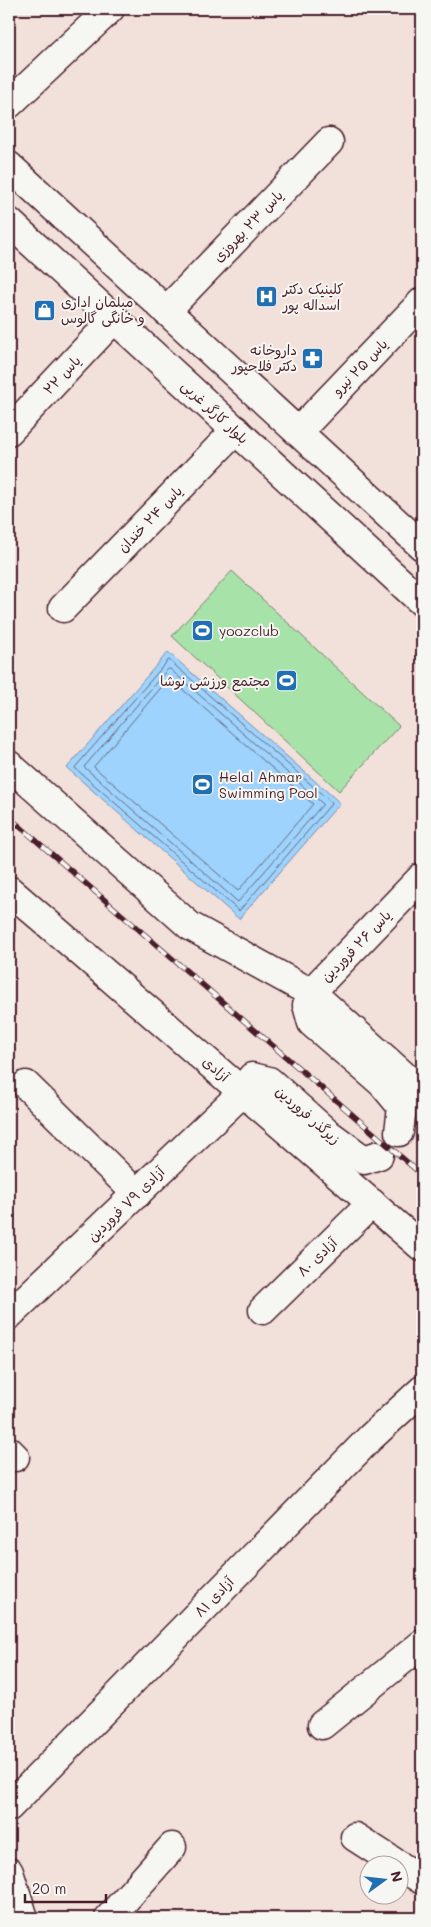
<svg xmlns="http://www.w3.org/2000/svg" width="431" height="1927" font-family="Mali,'Playpen Sans Arabic',sans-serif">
<rect width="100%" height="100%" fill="#f2e0db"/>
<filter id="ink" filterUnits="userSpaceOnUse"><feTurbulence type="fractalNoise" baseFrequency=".02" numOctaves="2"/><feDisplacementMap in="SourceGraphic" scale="10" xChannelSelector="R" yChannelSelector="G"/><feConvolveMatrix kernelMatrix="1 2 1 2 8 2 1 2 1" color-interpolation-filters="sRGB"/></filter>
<g filter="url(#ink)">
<path fill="#a7e2a8" stroke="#78806a" d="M232 571 399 726 339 791 172 636Z"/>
<path fill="#9dd3fc" stroke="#7c8ba8" d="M168 652 340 803 239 919 67 768Z"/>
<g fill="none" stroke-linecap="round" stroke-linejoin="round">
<g stroke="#6b677f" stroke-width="1">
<path d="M169 660 332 803 239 911 75 768Z"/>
<path d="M170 669 323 804 238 902 84 767 167 670Z"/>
<path d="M168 680H172L313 804 238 891 94 767Z"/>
</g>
<defs>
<g id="street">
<path d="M9 104 110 9"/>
<path d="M166 311 329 142"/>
<path d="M9 431 114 319"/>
<path d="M298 432 422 302"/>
<path d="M63 608 236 430"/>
<path d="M9 765 190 926 313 994 422 1092"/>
<path d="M26 1085 137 1194"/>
<path d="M263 1310 372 1203"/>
<path d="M9 1315 243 1092"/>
<path d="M9 1451 15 1457"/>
<path d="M322 1725 422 1644"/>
<path d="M9 1807 370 1438 422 1390"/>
<path d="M355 1837 422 1880"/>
<path d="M9 1872 24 1918"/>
<path d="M109 1918 172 1847"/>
</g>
<g id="secondary">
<path d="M9 890 422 1247"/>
<path d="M243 1092 252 1077 269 1081 326 1132 364 1160 379 1155"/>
<path d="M399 1132 402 1107 382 1083 312 1023 307 1005 316 987 422 877"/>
</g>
<g id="primary">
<path d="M9 166 422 546"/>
<path d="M9 222 422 602"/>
</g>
</defs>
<use href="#street" stroke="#4a1f2b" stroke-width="31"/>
<use href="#secondary" stroke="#4a1f2b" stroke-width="31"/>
<use href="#primary" stroke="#4a1f2b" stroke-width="31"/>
<use href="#street" stroke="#f6f6f2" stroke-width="28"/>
<use href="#secondary" stroke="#f6f6f2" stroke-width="28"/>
<use href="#primary" stroke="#f6f6f2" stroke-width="28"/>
<defs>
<path id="rail" d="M9 817 422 1175"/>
</defs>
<use href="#rail" stroke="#4a1f2b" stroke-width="5.5"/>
<use href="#rail" stroke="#f6f6f2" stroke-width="4" stroke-dasharray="11" stroke-linecap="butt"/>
</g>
</g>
<defs>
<symbol id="hospital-square" viewBox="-11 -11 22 22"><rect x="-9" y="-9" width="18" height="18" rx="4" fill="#1f6fb2" stroke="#f6f6f2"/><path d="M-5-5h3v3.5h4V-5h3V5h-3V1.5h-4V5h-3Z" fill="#fff"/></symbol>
<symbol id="shop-square" viewBox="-11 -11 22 22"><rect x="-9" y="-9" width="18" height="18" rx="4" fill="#1f6fb2" stroke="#f6f6f2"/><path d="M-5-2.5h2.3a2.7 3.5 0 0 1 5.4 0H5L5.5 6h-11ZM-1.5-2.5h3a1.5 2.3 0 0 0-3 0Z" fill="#fff"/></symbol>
<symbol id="pharmacy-square" viewBox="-11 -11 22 22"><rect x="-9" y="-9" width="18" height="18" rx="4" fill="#1f6fb2" stroke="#f6f6f2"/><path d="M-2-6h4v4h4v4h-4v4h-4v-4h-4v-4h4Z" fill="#fff"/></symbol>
<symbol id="stadium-square" viewBox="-11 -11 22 22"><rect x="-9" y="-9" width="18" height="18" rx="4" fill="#1f6fb2" stroke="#f6f6f2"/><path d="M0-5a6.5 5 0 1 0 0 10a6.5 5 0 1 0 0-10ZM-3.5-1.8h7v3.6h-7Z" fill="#fff"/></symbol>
</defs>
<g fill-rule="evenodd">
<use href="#hospital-square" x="254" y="284" width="25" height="25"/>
<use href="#shop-square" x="32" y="298" width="25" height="25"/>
<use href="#pharmacy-square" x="300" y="346" width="25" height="25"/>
<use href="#stadium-square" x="190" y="618" width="25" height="25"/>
<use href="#stadium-square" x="274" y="668" width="25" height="25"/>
<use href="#stadium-square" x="190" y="772" width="25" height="25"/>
</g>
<g text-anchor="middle" stroke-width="4" stroke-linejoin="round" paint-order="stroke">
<g font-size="14" fill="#4a1f2b" stroke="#f6f6f2">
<text transform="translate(248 226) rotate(-46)" y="5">یاس ۲۳ بهروزی</text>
<text transform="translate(360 367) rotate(-46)" y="5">یاس ۲۵ نیرو</text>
<text transform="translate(62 375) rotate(-47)" y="5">یاس ۲۲</text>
<text transform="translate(215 412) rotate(43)" y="5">بلوار کارگر غربی</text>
<text transform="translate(150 519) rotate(-46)" y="5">یاس ۲۴ خندان</text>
<text transform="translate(356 946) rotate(-46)" y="5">یاس ۲۶ فروردین</text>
<text transform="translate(216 1069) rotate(41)" y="5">آزادی</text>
<text transform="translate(308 1115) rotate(41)" y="5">زیرگذر فروردین</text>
<text transform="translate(126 1204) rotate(-44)" y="5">آزادی ۷۹ فروردین</text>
<text transform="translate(317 1257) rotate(-44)" y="5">آزادی ۸۰</text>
<text transform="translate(214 1597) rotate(-46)" y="5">آزادی ۸۱</text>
</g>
<g font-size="14" fill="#4a1f2b" stroke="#f6f6f2" text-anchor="start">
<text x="283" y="294">کلینیک دکتر<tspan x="283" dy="16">اسداله پور</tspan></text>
<text x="61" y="307">مبلمان اداری<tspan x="61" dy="16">و خانگی گالوس</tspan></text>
<text x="297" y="355" text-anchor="end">داروخانه<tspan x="297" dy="16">دکتر فلاحپور</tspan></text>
<text x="219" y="636">yoozclub</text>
<text x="270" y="686" text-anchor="end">مجتمع ورزشی نوشا</text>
<text x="219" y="782">Helal Ahmar<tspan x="219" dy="16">Swimming Pool</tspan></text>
</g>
</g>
<rect width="431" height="1927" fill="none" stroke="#f6f6f2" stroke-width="30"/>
<rect x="15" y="15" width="401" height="1897" fill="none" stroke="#4a1f2b" stroke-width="2" filter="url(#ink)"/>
<g transform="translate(384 1880) rotate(75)"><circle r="24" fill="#f6f6f2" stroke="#b1a0a2"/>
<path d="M0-4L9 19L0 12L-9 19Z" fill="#1f6fb2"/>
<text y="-8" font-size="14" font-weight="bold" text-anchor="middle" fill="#4a1f2b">N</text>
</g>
<path d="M25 1894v8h81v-8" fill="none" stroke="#4a1f2b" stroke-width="2.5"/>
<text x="32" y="1894" font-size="15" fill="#4a1f2b" stroke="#f6f6f2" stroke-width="4" paint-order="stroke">20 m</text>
</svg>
